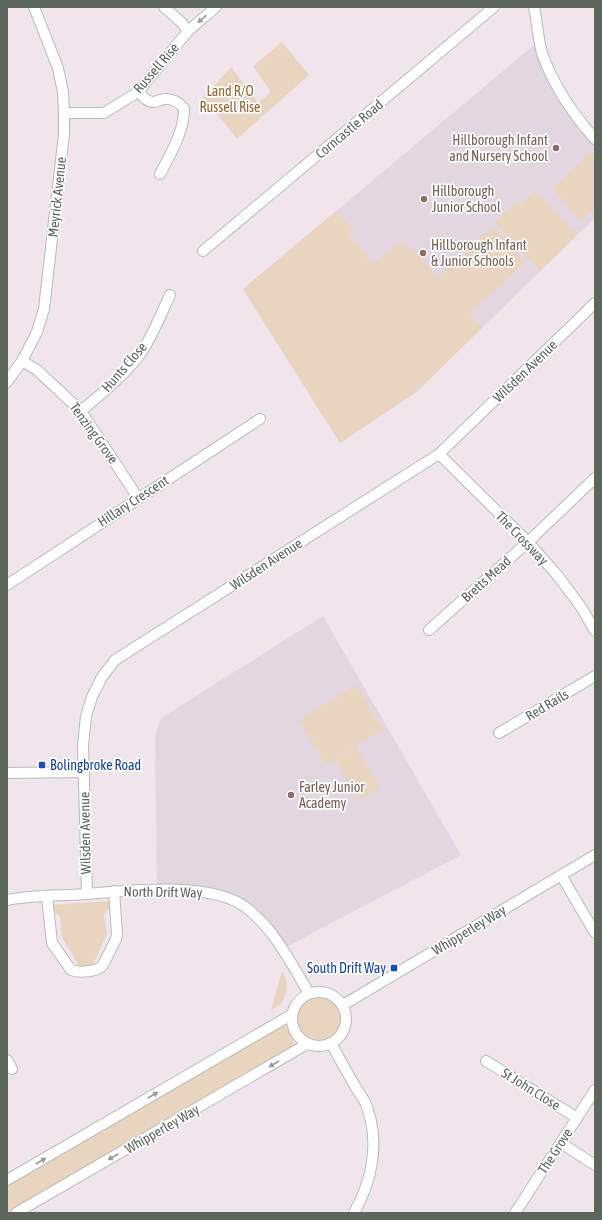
<svg xmlns="http://www.w3.org/2000/svg" width="602" height="1220" font-family="'Asap Condensed',sans-serif">
<rect width="100%" height="100%" fill="#f0e5ed"/>
<g fill="#e2d6e0">
<path d="M540 40 545 61 595 139V146L593 148 595 150V218L415 393 340 443 243 289Z"/>
<path d="M323 616 461 855 286 947 270 922 252 906 222 891 206 887 192 886 157 884 155 736 161 718Z"/>
</g>
<g fill="#e9d4c0">
<path d="M282 42 309 75 237 139 218 115 201 100 231 67 258 103 271 92 253 66Z"/>
<path d="M590 153 595 158V208L581 221 552 189Z"/>
<path d="M535 191 577 235 540 271 495 222 517 202 520 204Z"/>
<path d="M336 211 355 230 349 235 373 264 401 241 410 251 413 249 437 277 494 227 525 263 469 313 482 328 415 393 340 443 243 289Z"/>
<path d="M356 685 383 729 326 765 299 720Z"/>
<path d="M356 747 380 788 358 800 335 760Z"/>
<path d="M111 901 112 906 104 914 107 934 92 967 80 968 62 937 60 917 51 909V905Z"/>
<path d="M282 971C288 979 288 994 282 1002 279 1006 275 1008 271 1010Z"/>
<circle cx="319" cy="1017" r="23"/>
<path d="M282 1024C289 1029 296 1041 292 1049L10 1213H7V1183Z"/>
</g>
<g fill="none" stroke-linecap="round" stroke-linejoin="round">
<defs>
<g id="minor">
<path d="M164 7 181 22 188 31"/>
<path d="M534 7C537 22 538 38 542 53 553 85 573 114 595 139"/>
<path d="M138 92C142 96 148 103 154 102 155 102 160 100 160 100 170 97 177 101 184 108 185 130 170 155 160 174"/>
<path d="M64 113H104L138 92 188 31 216 7"/>
<path d="M203 251 494 7"/>
<path d="M22 361 37 370 81 411 138 498"/>
<path d="M7 382 22 361 37 332 44 309 64 134V113L63 92 58 68 34 7"/>
<path d="M81 411C102 393 125 375 141 353 153 335 161 314 170 295"/>
<path d="M439 454 528 542 558 576 581 607 595 631"/>
<path d="M7 585 260 419"/>
<path d="M429 630 528 542 595 478"/>
<path d="M499 733 595 676"/>
<path d="M7 773 84 772"/>
<path d="M561 875 595 933"/>
<path d="M87 894 83 745 86 716 92 697 102 677 115 660 439 454 595 303"/>
<path d="M47 896 52 943 71 970C79 973 98 972 103 965L116 939 117 934 114 891"/>
<path d="M7 900C33 895 60 896 86 894 128 891 208 881 244 906 274 928 290 962 309 993"/>
<circle cx="319" cy="1019" r="27"/>
<path d="M343 1005 595 855"/>
<path d="M331 1043C339 1058 347 1072 355 1086 359 1093 365 1100 367 1107 380 1143 372 1181 354 1213"/>
<path d="M7 1060 12 1069"/>
<path d="M486 1061 577 1118"/>
<path d="M561 1143 595 1165"/>
<path d="M7 1180 291 1015"/>
<path d="M16 1213 307 1044"/>
<path d="M515 1213 595 1090"/>
</g>
</defs>
<use href="#minor" stroke="#b5bdb6" stroke-width="12"/>
<use href="#minor" stroke="#fff" stroke-width="10"/>
</g>
<defs><path id="oneway-solid" d="M-6-.8H1V-3.2L6.5 0L1 3.2V.8H-6Z"/></defs>
<g fill="#969c96">
<use href="#oneway-solid" transform="translate(202 19) rotate(139)"/>
<use href="#oneway-solid" transform="translate(274 1064) rotate(150)"/>
<use href="#oneway-solid" transform="translate(153 1095) rotate(-30)"/>
<use href="#oneway-solid" transform="translate(113 1157) rotate(150)"/>
<use href="#oneway-solid" transform="translate(41 1161) rotate(-30)"/>
</g>
<g fill="#8d6e63" stroke="#fff" stroke-width="1.5">
<circle cx="556" cy="148" r="4"/>
<circle cx="424" cy="199" r="4"/>
<circle cx="423" cy="253" r="4"/>
<circle cx="291" cy="795" r="4"/>
</g>
<g fill="#1a4fb4" stroke="#fff" stroke-width="1.5">
<rect x="38" y="761" width="8" height="8" rx="2"/>
<rect x="390" y="964" width="8" height="8" rx="2"/>
</g>
<g text-anchor="middle" stroke-width="3.5" stroke-linejoin="round" paint-order="stroke">
<g font-size="14" fill="#5d665d" stroke="#fff">
<text transform="translate(156 68) rotate(-49)" y="5">Russell Rise</text>
<text transform="translate(349 129) rotate(-40)" y="5">Corncastle Road</text>
<text transform="translate(57 197) rotate(-84)" y="5">Meyrick Avenue</text>
<text transform="translate(124 367) rotate(-49)" y="5">Hunts Close</text>
<text transform="translate(525 371) rotate(-44)" y="5">Wilsden Avenue</text>
<text transform="translate(94 433) rotate(54)" y="5">Tenzing Grove</text>
<text transform="translate(133 501) rotate(-33)" y="5">Hillary Crescent</text>
<text transform="translate(522 538) rotate(46)" y="5">The Crossway</text>
<text transform="translate(266 564) rotate(-33)" y="5">Wilsden Avenue</text>
<text transform="translate(486 579) rotate(-42)" y="5">Bretts Mead</text>
<text transform="translate(547 705) rotate(-31)" y="5">Red Rails</text>
<text transform="translate(85 833) rotate(-91)" y="5">Wilsden Avenue</text>
<text transform="translate(163 892) rotate(1)" y="5">North Drift Way</text>
<text transform="translate(469 930) rotate(-31)" y="5">Whipperley Way</text>
<text transform="translate(531 1089) rotate(32)" y="5">St John Close</text>
<text transform="translate(162 1129) rotate(-30)" y="5">Whipperley Way</text>
<text transform="translate(555 1151) rotate(-57)" y="5">The Grove</text>
</g>
<g font-size="14" fill="#916431" stroke="#fff">
<text x="230" y="96">Land R/O<tspan x="230" dy="16">Russell Rise</tspan></text>
</g>
<g font-size="14" fill="#785e54" stroke="#fff" text-anchor="start">
<text x="548" y="145" text-anchor="end">Hillborough Infant<tspan x="548" dy="16">and Nursery School</tspan></text>
<text x="432" y="196">Hillborough<tspan x="432" dy="16">Junior School</tspan></text>
<text x="431" y="250">Hillborough Infant<tspan x="431" dy="16">&amp; Junior Schools</tspan></text>
<text x="299" y="792">Farley Junior<tspan x="299" dy="16">Academy</tspan></text>
</g>
<g font-size="14" fill="#164399" stroke="#fff" text-anchor="start">
<text x="50" y="770">Bolingbroke Road</text>
<text x="386" y="973" text-anchor="end">South Drift Way</text>
</g>
</g>
<rect width="602" height="1220" fill="none" stroke="#5d665d" stroke-width="16"/>
</svg>
